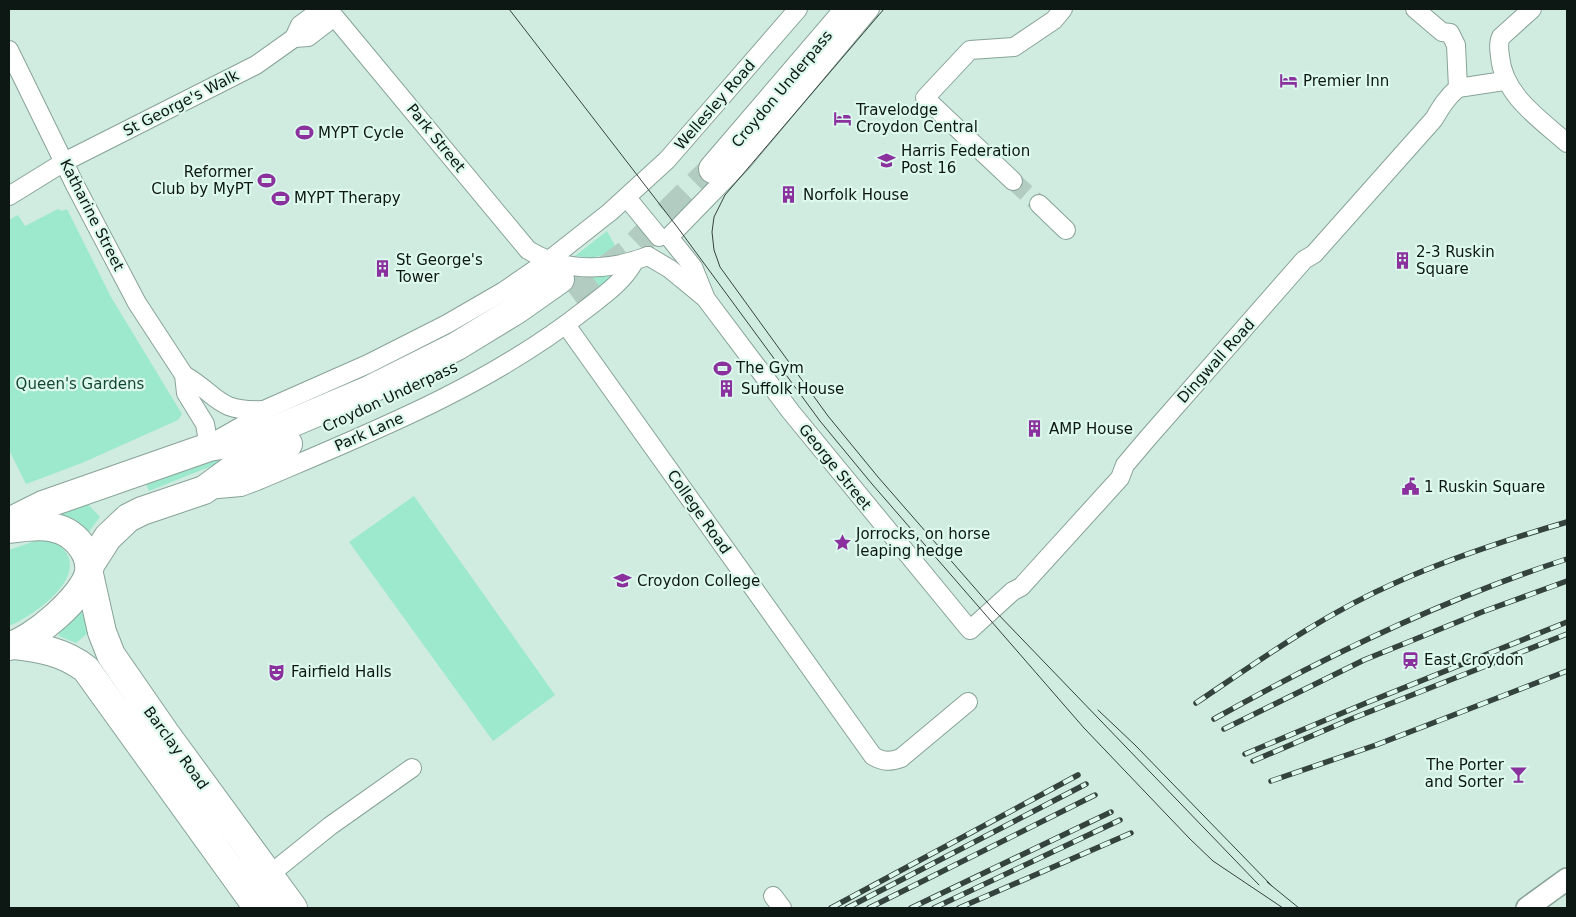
<svg xmlns="http://www.w3.org/2000/svg" width="1576" height="917" font-family="'DejaVu Sans',sans-serif">
<rect width="100%" height="100%" fill="#d0ece1"/>
<g fill="#9ce9cd">
<path d="M58 209 62 211 67 209 111 297 182 414 178 420 82 463 26 484 9 450V220L18 215 25 226Z"/>
<path d="M607 231 618 251 592 258 575 256Z"/>
<path d="M555 270 613 272 615 274 579 302Z"/>
<path d="M254 449 149 491 145 481 215 455Z"/>
<path d="M414 496 555 695 493 741 349 542Z"/>
<path d="M85 501 100 517 88 533 76 520 57 513Z"/>
<path d="M50 539C102 567 39 613 9 626V550L38 540Z"/>
<path d="M78 613H84L89 632 76 643 59 636V630Z"/>
</g>
<g fill="none" stroke-linecap="round" stroke-linejoin="round">
<path stroke="#b3ccc2" stroke-width="18" stroke-dasharray="18 9" stroke-linecap="butt" d="M1013 181 1039 204"/>
<path stroke="#b3ccc2" stroke-width="28" stroke-dasharray="28 14" stroke-linecap="butt" d="M571 295 627 254 713 169"/>
<defs>
<g id="minor">
<path d="M328 9 528 250C566 273 608 271 648 256"/>
<path d="M1415 9 1442 32 1450 33 1456 45 1458 88"/>
<path d="M1532 9 1501 37C1498 43 1499 50 1500 56 1503 95 1540 119 1567 143"/>
<path d="M294 38 308 37 334 17"/>
<path d="M9 50 75 185 137 303 184 375 186 393 205 424 209 447"/>
<path d="M1013 181 925 98 970 50 1014 47 1054 20 1063 9"/>
<path d="M9 196 64 162 256 65 294 38 300 25 322 9"/>
<path d="M627 198 659 237"/>
<path d="M1039 204 1066 230"/>
<path d="M669 237 693 267 706 299 791 412 970 630 1013 591 1021 587 1120 478 1125 465 1147 439 1304 260 1314 254 1434 119C1441 107 1447 97 1458 88L1504 81"/>
<path d="M669 237 741 163 870 9"/>
<path d="M648 256 670 269 704 297"/>
<path d="M566 325 873 756C883 762 890 762 901 758L968 702"/>
<path d="M184 375C219 395 215 412 264 410"/>
<path d="M217 440 247 423 264 410 368 364 447 324 504 291 549 260 610 212 667 160 798 9"/>
<path d="M207 490 241 487 257 481C370 433 489 386 586 309 604 295 623 282 634 262"/>
<path d="M233 866 256 879 269 875 330 826 412 768"/>
<path d="M265 879V890L275 908"/>
<path d="M773 896 782 908"/>
</g>
<path id="tertiary" d="M1527 908 1567 879"/>
<g id="primary">
<path d="M713 169 850 9"/>
<path d="M9 522 43 505 209 447 251 440 367 391 457 346 516 310 560 279"/>
<path d="M90 565 108 537 128 518 142 511 204 490 234 468 288 444"/>
</g>
<g id="trunk">
<path d="M9 529C38 525 67 521 84 550 88 557 90 565 89 572 85 596 32 641 9 646"/>
<path d="M89 574 102 632 111 655 165 733 293 908"/>
<path d="M14 645C41 648 64 652 86 669L258 908"/>
</g>
</defs>
<use href="#minor" stroke="#88a298" stroke-width="20"/>
<use href="#tertiary" stroke="#88a298" stroke-width="24"/>
<use href="#primary" stroke="#88a298" stroke-width="30"/>
<use href="#trunk" stroke="#88a298" stroke-width="30"/>
<use href="#minor" stroke="#fff" stroke-width="18"/>
<use href="#tertiary" stroke="#fff" stroke-width="21"/>
<use href="#primary" stroke="#fff" stroke-width="28"/>
<use href="#trunk" stroke="#fff" stroke-width="28"/>
<g stroke="#35433e" stroke-width="1">
<path d="M509 9 678 228 820 421 872 484 1084 728 1190 839 1213 861 1283 908"/>
<path d="M884 9 725 195 714 217 712 232 714 250 720 267 828 416 878 477 994 610 1259 885"/>
<path d="M1098 710 1135 745 1272 886"/>
<path d="M1267 882 1299 908"/>
</g>
<defs>
<g id="rail">
<path d="M1196 703C1260 660 1324 614 1395 583 1451 558 1509 539 1567 522"/>
<path d="M1214 719C1326 656 1444 599 1567 559"/>
<path d="M1224 729 1364 660 1482 612 1567 581"/>
<path d="M1245 754 1366 703 1567 622"/>
<path d="M1253 761 1351 719 1567 634"/>
<path d="M1271 781 1376 745 1567 671"/>
<path d="M831 908 1078 775"/>
<path d="M847 908 1086 784"/>
<path d="M869 908 1095 795"/>
<path d="M911 908 1111 812"/>
<path d="M934 908 1120 820"/>
<path d="M959 908 1131 833"/>
</g>
</defs>
<use href="#rail" stroke="#35433e" stroke-width="5.5"/>
<use href="#rail" stroke="#ddf9ee" stroke-width="4" stroke-dasharray="11" stroke-linecap="butt"/>
</g>
<defs>
<symbol id="hotel-bare" viewBox="-9 -9 18 18"><path d="M-6-4.5h1.5V1H6V5H4.5V3h-9V5H-6ZM-4 0a1.8 1.8 0 1 1 3.6 0ZM.5 0V-2.5h3Q6-2.5 6 0Z" fill="#8a319e" stroke="#ddf9ee" stroke-width="2.5" paint-order="stroke"/></symbol>
<symbol id="stadium-bare" viewBox="-9 -9 18 18"><path d="M0-5a6.5 5 0 1 0 0 10a6.5 5 0 1 0 0-10ZM-3.5-1.8h7v3.6h-7Z" fill="#8a319e" stroke="#ddf9ee" stroke-width="2.5" paint-order="stroke"/></symbol>
<symbol id="school-bare" viewBox="-9 -9 18 18"><path d="M0-5L7-2L0 1L-7-2ZM-4 1L0 2.5L4 1V4Q0 6-4 4Z" fill="#8a319e" stroke="#ddf9ee" stroke-width="2.5" paint-order="stroke"/></symbol>
<symbol id="building-bare" viewBox="-9 -9 18 18"><path d="M-4-6H4V6H1V3H-1V6H-4ZM-2.5-4.3h1.7v1.8h-1.7ZM.8-4.3h1.7v1.8H.8ZM-2.5-1h1.7V.8h-1.7ZM.8-1h1.7V.8H.8Z" fill="#8a319e" stroke="#ddf9ee" stroke-width="2.5" paint-order="stroke"/></symbol>
<symbol id="civic-bare" viewBox="-9 -9 18 18"><path d="M-.6-6.5H3V-4.5H.6V-3L4-1V1h2V6H-6V1h2V-1L-.6-3ZM-1.2 2.5V6h2.4V2.5Z" fill="#8a319e" stroke="#ddf9ee" stroke-width="2.5" paint-order="stroke"/></symbol>
<symbol id="sight-bare" viewBox="-9 -9 18 18"><path d="M0-6L1.8-2.2L6-1.7L2.9 1.2L3.7 5.4L0 3.3L-3.7 5.4L-2.9 1.2L-6-1.7L-1.8-2.2Z" fill="#8a319e" stroke="#ddf9ee" stroke-width="2.5" paint-order="stroke"/></symbol>
<symbol id="university-bare" viewBox="-9 -9 18 18"><path d="M0-5L7-2L0 1L-7-2ZM-4 1L0 2.5L4 1V4Q0 6-4 4Z" fill="#8a319e" stroke="#ddf9ee" stroke-width="2.5" paint-order="stroke"/></symbol>
<symbol id="station-bare" viewBox="-9 -9 18 18"><path d="M-3-6H3Q5-6 5-4V2Q5 4 3 4L4.5 6H3L1.5 4h-3L-3 6H-4.5L-3 4Q-5 4-5 2V-4Q-5-6-3-6ZM-3.5-4v3h7v-3ZM-3.5 1v1.5H-2V1ZM2 1v1.5H3.5V1Z" fill="#8a319e" stroke="#ddf9ee" stroke-width="2.5" paint-order="stroke"/></symbol>
<symbol id="theatre-bare" viewBox="-9 -9 18 18"><path d="M-5-5.5Q0-4 5-5.5V0Q5 5 0 6Q-5 5-5 0ZM-3.3-2.5H-1v1.5H-3.3ZM1-2.5H3.3v1.5H1ZM-2.8 1Q0 5.5 2.8 1Z" fill="#8a319e" stroke="#ddf9ee" stroke-width="2.5" paint-order="stroke"/></symbol>
<symbol id="bar-bare" viewBox="-9 -9 18 18"><path d="M-6-5H6L.8 .8V4.5H3.5V6h-7V4.5H-.8V.8Z" fill="#8a319e" stroke="#ddf9ee" stroke-width="2.5" paint-order="stroke"/></symbol>
</defs>
<g fill-rule="evenodd">
<use href="#hotel-bare" x="1276" y="68" width="25" height="25"/>
<use href="#hotel-bare" x="830" y="106" width="25" height="25"/>
<use href="#stadium-bare" x="292" y="120" width="25" height="25"/>
<use href="#school-bare" x="874" y="148" width="25" height="25"/>
<use href="#stadium-bare" x="254" y="168" width="25" height="25"/>
<use href="#building-bare" x="776" y="182" width="25" height="25"/>
<use href="#stadium-bare" x="268" y="186" width="25" height="25"/>
<use href="#building-bare" x="1390" y="248" width="25" height="25"/>
<use href="#building-bare" x="370" y="256" width="25" height="25"/>
<use href="#stadium-bare" x="710" y="356" width="25" height="25"/>
<use href="#building-bare" x="714" y="376" width="25" height="25"/>
<use href="#building-bare" x="1022" y="416" width="25" height="25"/>
<use href="#civic-bare" x="1398" y="474" width="25" height="25"/>
<use href="#sight-bare" x="830" y="530" width="25" height="25"/>
<use href="#university-bare" x="610" y="568" width="25" height="25"/>
<use href="#station-bare" x="1398" y="648" width="25" height="25"/>
<use href="#theatre-bare" x="264" y="660" width="25" height="25"/>
<use href="#bar-bare" x="1506" y="762" width="25" height="25"/>
</g>
<g text-anchor="middle" stroke-width="4.5" stroke-linejoin="round" paint-order="stroke">
<g font-size="15" fill="#0d1714" stroke="#ddf9ee" text-anchor="start">
<text x="1303" y="86">Premier Inn</text>
<text x="856" y="115">Travelodge<tspan x="856" dy="17">Croydon Central</tspan></text>
<text x="318" y="138">MYPT Cycle</text>
<text x="901" y="156">Harris Federation<tspan x="901" dy="17">Post 16</tspan></text>
<text x="253" y="177" text-anchor="end">Reformer<tspan x="253" dy="17">Club by MyPT</tspan></text>
<text x="803" y="200">Norfolk House</text>
<text x="294" y="203">MYPT Therapy</text>
<text x="1416" y="257">2-3 Ruskin<tspan x="1416" dy="17">Square</tspan></text>
<text x="396" y="265">St George's<tspan x="396" dy="17">Tower</tspan></text>
<text x="736" y="373">The Gym</text>
<text x="741" y="394">Suffolk House</text>
<text x="1049" y="434">AMP House</text>
<text x="1424" y="492">1 Ruskin Square</text>
<text x="856" y="539">Jorrocks, on horse<tspan x="856" dy="17">leaping hedge</tspan></text>
<text x="637" y="586">Croydon College</text>
<text x="1424" y="665">East Croydon</text>
<text x="291" y="677">Fairfield Halls</text>
<text x="1504" y="770" text-anchor="end">The Porter<tspan x="1504" dy="17">and Sorter</tspan></text>
</g>
<g font-size="15" fill="#0d1714" stroke="#ddf9ee">
<text transform="translate(782 89) rotate(-50)" y="5">Croydon Underpass</text>
<text transform="translate(181 103) rotate(-27)" y="5">St George's Walk</text>
<text transform="translate(715 105) rotate(-49)" y="5">Wellesley Road</text>
<text transform="translate(436 138) rotate(51)" y="5">Park Street</text>
<text transform="translate(92 215) rotate(63)" y="5">Katharine Street</text>
<text transform="translate(1216 361) rotate(-48)" y="5">Dingwall Road</text>
<text transform="translate(390 397) rotate(-25)" y="5">Croydon Underpass</text>
<text transform="translate(369 432) rotate(-24)" y="5">Park Lane</text>
<text transform="translate(835 467) rotate(51)" y="5">George Street</text>
<text transform="translate(699 512) rotate(55)" y="5">College Road</text>
<text transform="translate(176 748) rotate(54)" y="5">Barclay Road</text>
</g>
<g font-size="15" fill="#144637" stroke="#ddf9ee">
<text x="80" y="389">Queen's Gardens</text>
</g>
</g>
<rect width="1576" height="917" fill="none" stroke="#0d1714" stroke-width="20"/>
</svg>
